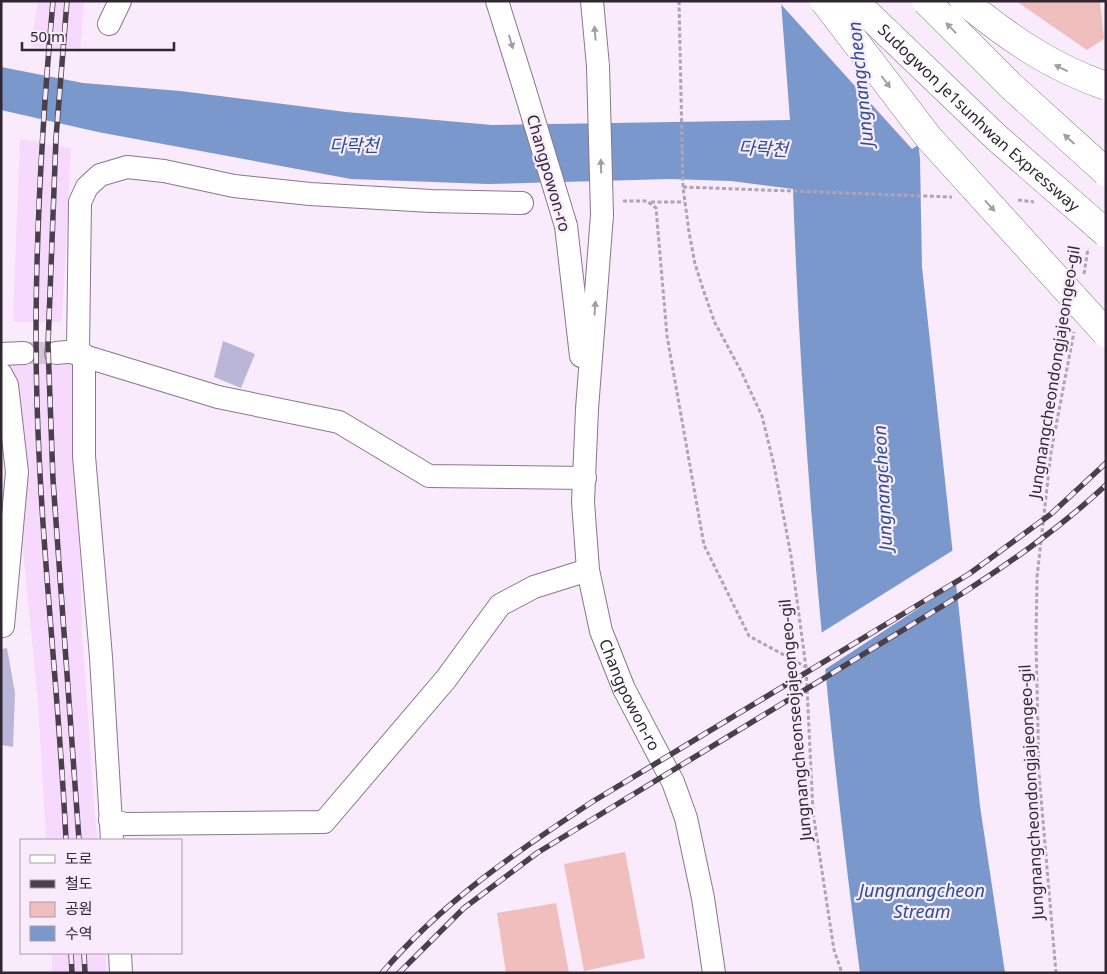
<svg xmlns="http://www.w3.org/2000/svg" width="1107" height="974" font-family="'Noto Sans','Noto Sans KR',sans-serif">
<rect width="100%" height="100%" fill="#f9eafc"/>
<g fill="#f7d9fd">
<path d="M38 1H84L80 52 31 46Z"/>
<path d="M20 139 71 148 62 322H13Z"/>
<path d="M11 360 75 362 82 634 97 840H46L38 702 18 499Z"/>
<path d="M52 953H105L107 973H52Z"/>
</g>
<g fill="#f0bebc">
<path d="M1016 1H1100L1104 39 1087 50Z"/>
<path d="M625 852 645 958 584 971 564 864Z"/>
<path d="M556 903 569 973H506L497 913Z"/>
</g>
<path fill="#7a98cb" d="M781 1H903L920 159 922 267 980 806 1005 973H860C826 713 802 451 793 189L731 181 670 179 488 184 351 179 98 132 1 110V67L83 83 180 91 346 112 492 125 790 120Z"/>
<g fill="#f9eafc">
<path d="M778 1H906L921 143 912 149Z"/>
<path d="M955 549 959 582 824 670 821 633Z"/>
</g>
<g fill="#bab6d8">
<path d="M223 341 255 354 241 388 214 377Z"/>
<path d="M7 648 15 693 13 747 1 745V649Z"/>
</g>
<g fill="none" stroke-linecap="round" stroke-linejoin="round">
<path stroke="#d1c3d4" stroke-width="22" stroke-dasharray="22 11" stroke-linecap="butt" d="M24 353H56"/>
<defs>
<g id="minor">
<path d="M497 1 523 84"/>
<path d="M592 1 598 66"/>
<path d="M109 24 120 1"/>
<path id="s1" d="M602 215 587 409 583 502 588 570 601 631 624 689 673 782 686 818 703 898 714 973"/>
<path d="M566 226 581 356"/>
<path d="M56 353 78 351 80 202 87 187 100 175 127 167 164 171 234 186 310 194 431 201 522 203"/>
<path d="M74 353 218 397 339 422 429 476 585 478"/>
<path d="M1 354 24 353"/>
<path d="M84 355V456L101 657 112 840"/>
<path d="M1 374 7 385 17 472 3 626"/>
<path d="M110 820 125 824 324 822 446 679 500 605 534 587 588 570"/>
<path d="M120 953 121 973"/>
</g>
</defs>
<use href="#minor" stroke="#8b7590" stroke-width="24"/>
<g stroke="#b0a3b3" stroke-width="3" stroke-dasharray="4 2.5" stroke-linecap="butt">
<path d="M679 1 683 187 689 232 695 264 704 292 715 323 741 371 762 416 774 465 791 556 806 667 813 812 834 950 842 973"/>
<path d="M683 187 952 197"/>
<path d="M1018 200 1034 202"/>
<path d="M623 201H647L656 208 667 336 704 545 749 636 806 667"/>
<path d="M651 202H684"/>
<path d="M1084 274 1088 248"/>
<path d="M1056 973 1039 774 1036 642 1037 577 1051 452 1074 332"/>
</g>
<use href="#minor" stroke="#fff" stroke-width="22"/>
<defs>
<g id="rail">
<path d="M53 1C41 135 33 268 37 402 41 548 59 694 66 840"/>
<path d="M67 1 56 138 48 345 53 480 79 840"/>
<path d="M71 953 72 973"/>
<path d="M84 953 85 973"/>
<path d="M382 973C441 903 516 852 592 802L969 574 1051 514 1106 463"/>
<path d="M399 973 464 908 537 853 949 602C1004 567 1058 530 1106 485"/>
</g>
</defs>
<use href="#rail" stroke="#49404b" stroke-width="5.5"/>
<use href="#rail" stroke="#f9eafc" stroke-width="4" stroke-dasharray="11" stroke-linecap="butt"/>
<defs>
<g id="minor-bridge">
<path d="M598 66 602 215"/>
<path d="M523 84 566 226"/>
</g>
<g id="highway-bridge">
<path d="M824 1 929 138 1106 333"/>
<path id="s2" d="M854 1 997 138 1106 233"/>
<path d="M926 1 1011 86 1106 172"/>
<path d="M964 1C1009 38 1051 67 1106 86"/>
</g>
</defs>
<use href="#minor-bridge" stroke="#8b7590" stroke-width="24" stroke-linecap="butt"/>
<use href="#highway-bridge" stroke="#8b7590" stroke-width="29" stroke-linecap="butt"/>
<use href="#minor-bridge" stroke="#fff" stroke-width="22"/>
<use href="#highway-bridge" stroke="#fff" stroke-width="28"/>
</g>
<defs><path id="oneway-solid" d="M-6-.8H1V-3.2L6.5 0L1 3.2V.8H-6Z" transform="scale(1.25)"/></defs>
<g fill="#a29ea3">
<use href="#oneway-solid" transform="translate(951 28) rotate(-134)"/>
<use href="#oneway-solid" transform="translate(595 33) rotate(-95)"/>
<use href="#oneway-solid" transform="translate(511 42) rotate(74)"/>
<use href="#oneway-solid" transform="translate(1061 68) rotate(-154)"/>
<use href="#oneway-solid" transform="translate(886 82) rotate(53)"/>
<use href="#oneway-solid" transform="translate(1069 139) rotate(-138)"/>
<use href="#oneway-solid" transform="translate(601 166) rotate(-92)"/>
<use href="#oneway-solid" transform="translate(990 206) rotate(48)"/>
<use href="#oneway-solid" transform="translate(595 308) rotate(-86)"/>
</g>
<g text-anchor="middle" stroke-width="4.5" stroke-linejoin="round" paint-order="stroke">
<g font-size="16" fill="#302732" stroke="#f9eafc">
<text dy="6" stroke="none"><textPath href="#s2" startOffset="171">Sudogwon Je1sunhwan Expressway</textPath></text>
<text transform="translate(549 173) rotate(74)" y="6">Changpowon-ro</text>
<text transform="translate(1054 372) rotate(-81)" y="6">Jungnangcheondongjajeongeo-gil</text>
<text dy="6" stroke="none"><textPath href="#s1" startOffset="488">Changpowon-ro</textPath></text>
<text transform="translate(795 720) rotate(-95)" y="6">Jungnangcheonseojajeongeo-gil</text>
<text transform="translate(1031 792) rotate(-93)" y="6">Jungnangcheondongjajeongeo-gil</text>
</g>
<g font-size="18" font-style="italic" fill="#2a4f8e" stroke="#f9eafc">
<text transform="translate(861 84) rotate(-96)" y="6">Jungnangcheon</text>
<text x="354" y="152">다락천</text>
<text transform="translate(763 149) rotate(3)" y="6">다락천</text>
<text transform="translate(883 488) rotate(-93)" y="6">Jungnangcheon</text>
<text x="922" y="897">Jungnangcheon<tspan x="922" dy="21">Stream</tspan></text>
</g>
</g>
<rect width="1107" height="974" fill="none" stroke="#302732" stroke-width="5"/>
<rect x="20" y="839" width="162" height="115" fill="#f9eafc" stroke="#a99cab"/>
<rect x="30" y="855" width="25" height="8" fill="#ffffff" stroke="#a99cab"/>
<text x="65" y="864" font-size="15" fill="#302732">도로</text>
<rect x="30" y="880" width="25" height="8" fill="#49404b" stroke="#a99cab"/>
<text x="65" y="889" font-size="15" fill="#302732">철도</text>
<rect x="30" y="902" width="25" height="15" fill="#f0bebc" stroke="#a99cab"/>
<text x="65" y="914" font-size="15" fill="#302732">공원</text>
<rect x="30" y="926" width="25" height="15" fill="#7a98cb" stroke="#a99cab"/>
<text x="65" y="939" font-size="15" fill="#302732">수역</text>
<path d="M22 42v8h152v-8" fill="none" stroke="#302732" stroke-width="2.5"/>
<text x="30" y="42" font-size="15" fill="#302732" stroke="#f9eafc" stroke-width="4" paint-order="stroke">50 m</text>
</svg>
